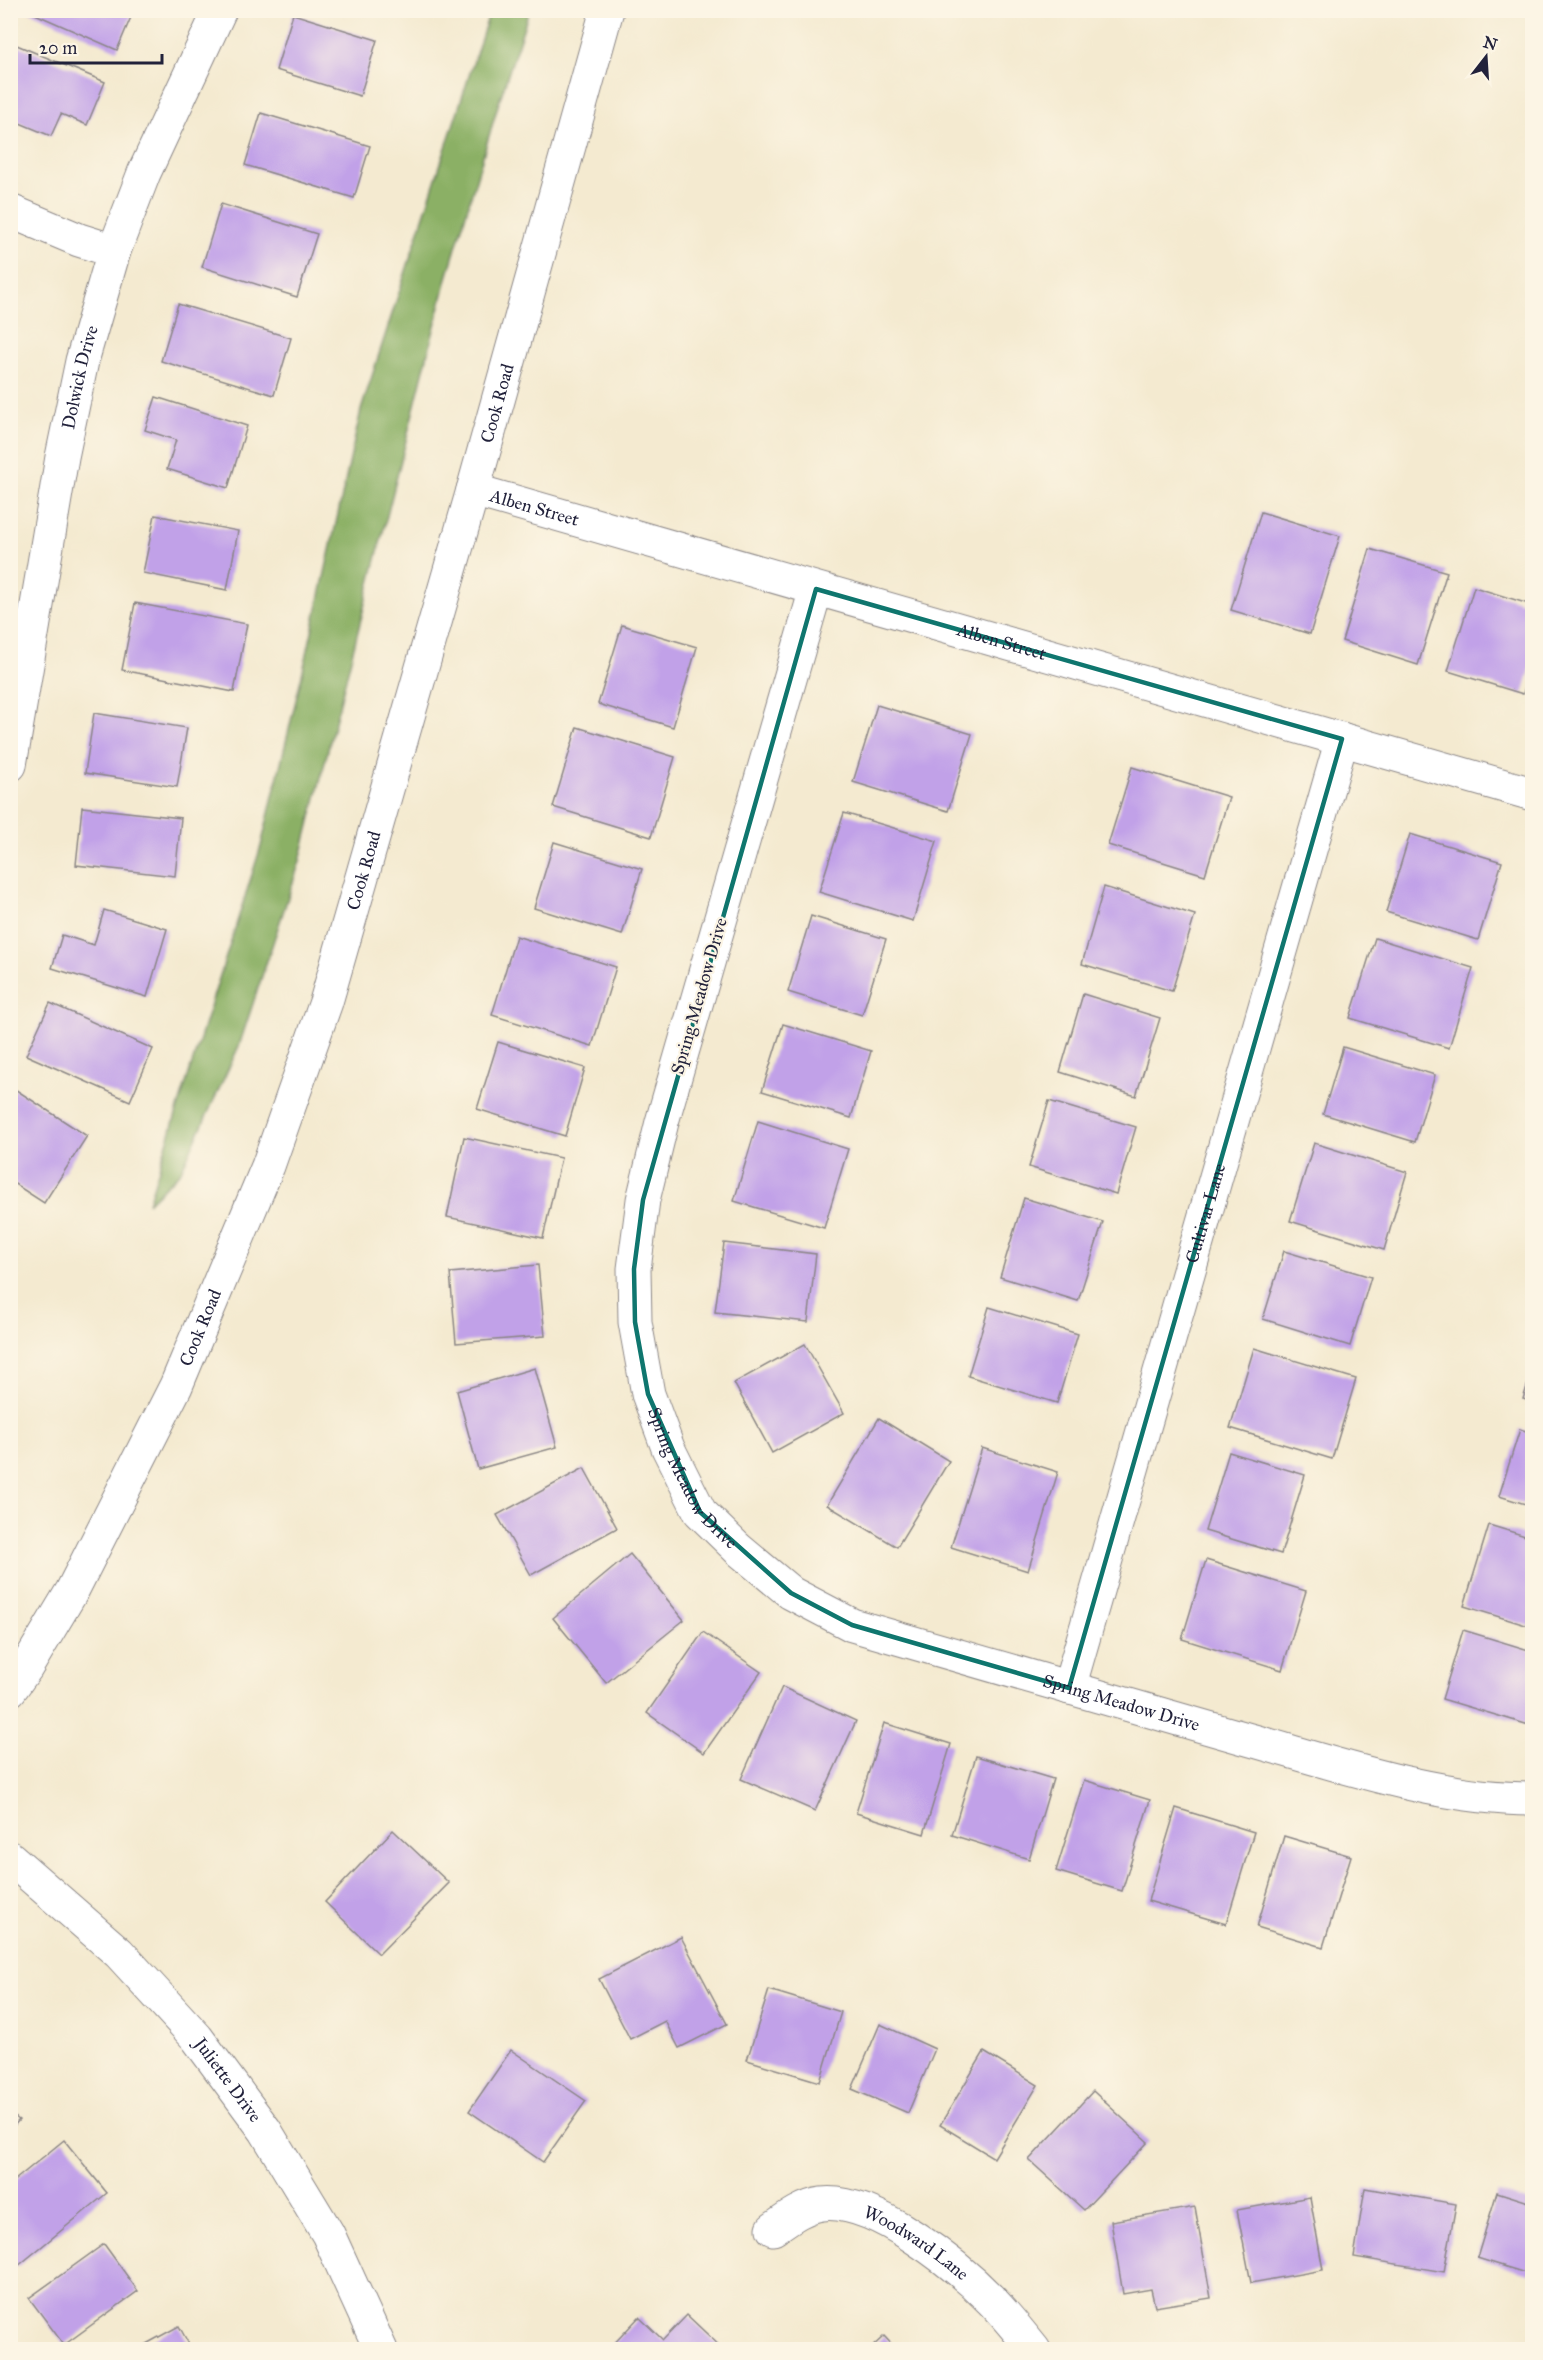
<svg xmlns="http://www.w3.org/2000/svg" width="1543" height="2360" font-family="'IM FELL Great Primer',serif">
<rect width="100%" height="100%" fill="#fcf5e5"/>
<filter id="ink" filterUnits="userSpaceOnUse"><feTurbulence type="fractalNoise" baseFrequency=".0167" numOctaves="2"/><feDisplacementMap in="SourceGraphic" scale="12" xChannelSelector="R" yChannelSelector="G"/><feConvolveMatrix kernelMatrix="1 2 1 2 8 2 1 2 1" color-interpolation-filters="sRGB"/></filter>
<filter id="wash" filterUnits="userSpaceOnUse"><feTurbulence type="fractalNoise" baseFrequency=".008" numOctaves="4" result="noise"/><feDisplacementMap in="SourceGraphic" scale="24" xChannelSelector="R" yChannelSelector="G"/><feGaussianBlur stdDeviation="1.35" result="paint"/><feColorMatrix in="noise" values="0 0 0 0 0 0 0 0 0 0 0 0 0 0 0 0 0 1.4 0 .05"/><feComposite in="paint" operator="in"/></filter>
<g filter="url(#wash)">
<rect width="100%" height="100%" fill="#f4ead0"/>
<path fill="#8bb065" stroke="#566950" stroke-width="1.5" d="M490 11H529L499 102 447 278 300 861 239 1046 181 1171 148 1203 261 846 307 654 361 410Z"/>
<g id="blocks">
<g fill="#c1a1e8">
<path d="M26 10H134L117 50Z"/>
<path d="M293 14 377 40 360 96 276 70Z"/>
<path d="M12 43 105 82 87 125 61 114 51 136 10 119Z"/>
<path d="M261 113 370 146 354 198 245 165Z"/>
<path d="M221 204 317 234 297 297 202 267Z"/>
<path d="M178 304 291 338 274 395 161 361Z"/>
<path d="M156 397 247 426 228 488 167 469 176 440 145 430Z"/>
<path d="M1261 512 1340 536 1310 634 1231 610Z"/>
<path d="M155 515 238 531 227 590 143 573Z"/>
<path d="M1370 549 1447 572 1418 665 1342 641Z"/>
<path d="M1474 587 1532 605V663L1523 694 1448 671Z"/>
<path d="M135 603 247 624 234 692 122 670Z"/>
<path d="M622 625 697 647 673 727 598 704Z"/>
<path d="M877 705 972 734 948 811 853 782Z"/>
<path d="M94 713 187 728 177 787 85 773Z"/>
<path d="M577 727 675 757 651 837 553 807Z"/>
<path d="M1132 767 1229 797 1205 875 1108 845Z"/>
<path d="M82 807 181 818 175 876 76 865Z"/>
<path d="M844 813 937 841 913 921 819 892Z"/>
<path d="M1410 834 1502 862 1478 940 1386 912Z"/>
<path d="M554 842 642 869 622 935 534 908Z"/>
<path d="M1104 887 1195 915 1172 991 1082 964Z"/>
<path d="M104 910 167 929 147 997 52 968 62 935 94 945Z"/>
<path d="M811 916 886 939 862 1015 788 992Z"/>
<path d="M516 936 616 967 592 1046 492 1015Z"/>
<path d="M1375 938 1473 968 1449 1048 1350 1018Z"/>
<path d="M1083 994 1160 1018 1136 1096 1060 1072Z"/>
<path d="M50 1003 153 1049 130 1101 26 1055Z"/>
<path d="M783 1024 871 1051 851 1118 762 1091Z"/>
<path d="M498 1042 585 1068 565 1136 477 1109Z"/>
<path d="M1343 1047 1435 1075 1415 1142 1323 1114Z"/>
<path d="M10 1086 87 1136 44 1203 10 1181Z"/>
<path d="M1049 1101 1136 1127 1116 1194 1029 1167Z"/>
<path d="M758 1121 848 1149 824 1228 734 1201Z"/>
<path d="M464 1137 561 1158 543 1238 447 1217Z"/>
<path d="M1314 1143 1407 1172 1384 1250 1290 1221Z"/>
<path d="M1024 1198 1103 1222 1078 1301 1000 1277Z"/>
<path d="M724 1243 816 1254 808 1322 715 1312Z"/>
<path d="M1284 1251 1371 1277 1350 1346 1263 1319Z"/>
<path d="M538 1265 545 1336 456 1343 450 1273Z"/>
<path d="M989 1307 1078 1334 1057 1403 968 1376Z"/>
<path d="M805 1344 844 1413 772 1453 734 1383Z"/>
<path d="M1254 1348 1356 1379 1332 1459 1230 1428Z"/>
<path d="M535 1368 557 1447 478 1469 457 1391Z"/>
<path d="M1532 1371V1402L1523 1399Z"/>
<path d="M879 1418 949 1461 897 1547 827 1505Z"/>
<path d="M1520 1429 1532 1433V1506L1499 1496Z"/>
<path d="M982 1448 1058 1472 1028 1571 951 1547Z"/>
<path d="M1229 1452 1305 1475 1281 1554 1205 1531Z"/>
<path d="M584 1468 617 1528 531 1575 497 1515Z"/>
<path d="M1489 1525 1532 1538V1627L1464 1606Z"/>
<path d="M630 1554 684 1620 606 1683 553 1618Z"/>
<path d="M1206 1560 1306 1591 1282 1670 1182 1639Z"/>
<path d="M1463 1630 1532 1651V1714L1529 1725 1442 1699Z"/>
<path d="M703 1632 761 1672 704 1753 647 1713Z"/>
<path d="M782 1687 856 1721 815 1811 741 1779Z"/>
<path d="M884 1723 951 1744 924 1834 856 1813Z"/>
<path d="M976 1756 1053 1779 1029 1859 952 1835Z"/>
<path d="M1084 1780 1150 1800 1122 1891 1056 1871Z"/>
<path d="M1176 1808 1254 1832 1226 1924 1148 1901Z"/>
<path d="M393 1830 449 1883 379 1954 325 1902Z"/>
<path d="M1284 1836 1351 1856 1323 1947 1257 1927Z"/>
<path d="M681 1937 727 2024 679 2048 665 2021 630 2039 599 1979Z"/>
<path d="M769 1990 841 2012 820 2082 747 2060Z"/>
<path d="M880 2024 935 2049 908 2113 852 2089Z"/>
<path d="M511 2050 586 2101 543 2162 469 2111Z"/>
<path d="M984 2052 1038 2085 994 2158 940 2125Z"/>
<path d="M1093 2091 1148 2142 1084 2210 1029 2160Z"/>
<path d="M10 2113 19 2120 10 2130Z"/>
<path d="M64 2140 107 2193 18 2266 10 2257V2184Z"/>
<path d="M1365 2188 1456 2204 1444 2272 1354 2257Z"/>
<path d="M1497 2192 1532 2203V2275L1477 2258Z"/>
<path d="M1310 2197 1323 2270 1251 2283 1237 2210Z"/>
<path d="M1195 2207 1211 2298 1155 2307 1151 2289 1123 2294 1111 2221Z"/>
<path d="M104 2244 138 2291 64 2345 29 2298Z"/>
<path d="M687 2315 724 2350H608L639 2317 663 2340Z"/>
<path d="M179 2326 192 2350H135Z"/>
<path d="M884 2336 897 2350H869Z"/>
</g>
</g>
</g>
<g filter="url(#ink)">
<use href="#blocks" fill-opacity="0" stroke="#8b8686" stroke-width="1.5"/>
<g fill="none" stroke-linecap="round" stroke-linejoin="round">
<defs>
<g id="minor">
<path d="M10 211 79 240 114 251"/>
<path id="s1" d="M473 490 1532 794"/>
<path id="s2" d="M816 589 662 1122 643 1200 634 1269 635 1322 648 1394 668 1448 700 1512 738 1549 791 1593 852 1625C981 1662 1111 1700 1240 1737 1334 1763 1435 1799 1532 1799"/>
<path id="s3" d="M10 765 62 457 82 361 114 251 144 173 220 10"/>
<path id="s4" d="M1069 1688 1342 739"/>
<path id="s5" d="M10 1690 26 1668 72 1591 176 1386 268 1166 326 1002 473 490 607 10"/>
<path id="s6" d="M10 1858 119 1953 197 2038 265 2130 328 2234 381 2350"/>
<path id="s7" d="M773 2229C787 2219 804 2206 822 2204 874 2198 957 2265 992 2301 1007 2316 1020 2333 1034 2350"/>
</g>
</defs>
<use href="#minor" stroke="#8b8686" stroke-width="35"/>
<use href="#minor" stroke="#fff" stroke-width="33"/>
</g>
</g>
<path fill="none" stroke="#0f766e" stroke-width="4.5" stroke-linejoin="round" d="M816 589 1342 739 1069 1688 852 1625 791 1593 700 1512 648 1394 635 1322 634 1269 643 1200Z"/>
<g text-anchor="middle" stroke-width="4.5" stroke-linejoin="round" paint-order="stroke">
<g font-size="18" fill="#22223b" stroke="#fcf5e5">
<text dy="6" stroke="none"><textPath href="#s3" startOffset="394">Dolwick Drive</textPath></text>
<text dy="6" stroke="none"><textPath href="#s5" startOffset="1382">Cook Road</textPath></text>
<text dy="6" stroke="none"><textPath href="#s1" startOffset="64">Alben Street</textPath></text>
<text dy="6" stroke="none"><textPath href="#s1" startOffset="550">Alben Street</textPath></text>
<text dy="6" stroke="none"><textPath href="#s5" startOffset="896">Cook Road</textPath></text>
<text transform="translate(699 996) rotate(-74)" y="6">Spring Meadow Drive</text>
<text dy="6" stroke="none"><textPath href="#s4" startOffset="494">Cultivar Lane</textPath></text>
<text dy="6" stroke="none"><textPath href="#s5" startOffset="410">Cook Road</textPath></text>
<text dy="6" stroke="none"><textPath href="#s2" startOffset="927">Spring Meadow Drive</textPath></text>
<text dy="6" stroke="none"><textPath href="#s2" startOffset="1431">Spring Meadow Drive</textPath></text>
<text dy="6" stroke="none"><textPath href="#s6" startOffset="312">Juliette Drive</textPath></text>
<text dy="6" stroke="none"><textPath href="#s7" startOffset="160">Woodward Lane</textPath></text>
</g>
</g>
<rect width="1543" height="2360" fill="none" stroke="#fcf5e5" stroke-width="36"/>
<g transform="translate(1486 57) rotate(17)" stroke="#fcf5e5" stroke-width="4.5" paint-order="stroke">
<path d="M0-4.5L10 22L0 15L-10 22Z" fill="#22223b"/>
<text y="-9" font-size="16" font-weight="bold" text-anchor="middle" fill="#22223b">N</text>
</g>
<path d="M30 54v9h132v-9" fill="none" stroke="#22223b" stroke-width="3"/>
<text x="39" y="54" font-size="18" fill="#22223b" stroke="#fcf5e5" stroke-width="4.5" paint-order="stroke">20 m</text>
</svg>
